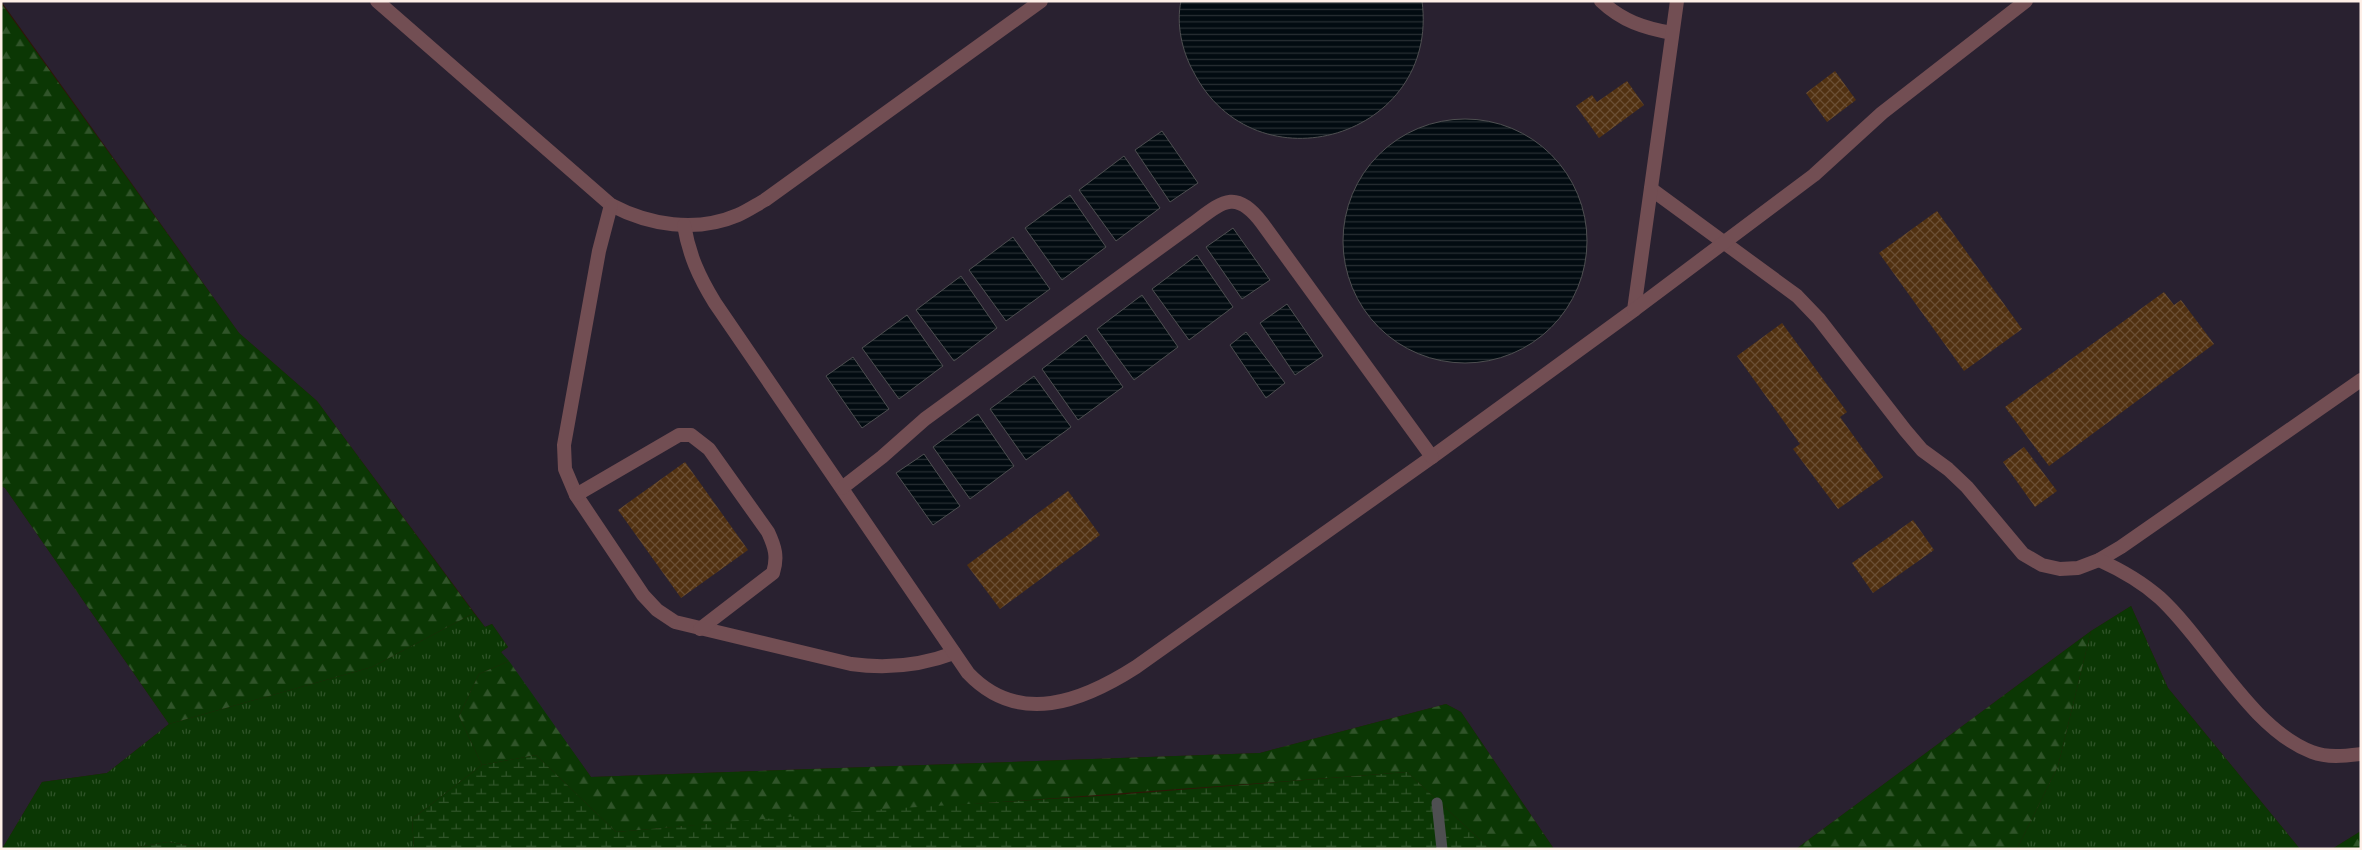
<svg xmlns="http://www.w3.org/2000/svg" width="2362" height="850" font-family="'DM Sans',sans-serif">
<defs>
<pattern id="grass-tufts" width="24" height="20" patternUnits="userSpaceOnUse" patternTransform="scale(1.25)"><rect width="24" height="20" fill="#0b3704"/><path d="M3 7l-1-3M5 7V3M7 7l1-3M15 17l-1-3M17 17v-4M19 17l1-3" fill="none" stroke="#305429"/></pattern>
<pattern id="forest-firs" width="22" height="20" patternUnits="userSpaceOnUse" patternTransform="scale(1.25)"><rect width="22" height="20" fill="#0b3704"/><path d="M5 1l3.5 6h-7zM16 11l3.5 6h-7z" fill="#305429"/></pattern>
<pattern id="wetland-marsh" width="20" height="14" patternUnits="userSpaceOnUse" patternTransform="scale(1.25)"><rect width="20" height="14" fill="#0b3704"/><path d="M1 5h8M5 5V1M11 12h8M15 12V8" fill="none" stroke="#305429"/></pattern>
<pattern id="water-rules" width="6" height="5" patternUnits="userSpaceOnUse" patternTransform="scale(1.25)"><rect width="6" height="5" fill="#020b11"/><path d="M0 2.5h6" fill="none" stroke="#282f34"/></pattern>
<pattern id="building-cross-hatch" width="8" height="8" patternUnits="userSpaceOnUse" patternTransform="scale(1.25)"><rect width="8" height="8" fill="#513111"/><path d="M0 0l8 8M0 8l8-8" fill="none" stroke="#6b4f34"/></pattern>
</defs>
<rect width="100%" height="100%" fill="#2f1607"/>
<g fill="#292130">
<path d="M1 1H2361V831L2332 849H2300L2168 688 2131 606 2091 631 1796 849H1554L1461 712 1446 704 1260 753 591 777 501 652 508 647 492 624 485 627 317 401 239 333Z"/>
<path d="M1 486 5 488 169 724 107 773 42 782 2 849Z"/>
</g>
<g fill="url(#grass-tufts)">
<path d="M2131 606 2168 688 2300 849H2017L2058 766 2091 631Z"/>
<path d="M474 613 485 627 492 624 508 647 501 652 509 661 479 674 459 716 482 765 412 819 414 849H216L168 842 124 849H2L42 782 107 773 169 724 372 667Z"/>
</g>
<g fill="url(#forest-firs)">
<path d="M1 3 239 333 317 401 474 613 372 667 169 724 5 488 1 486Z"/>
<path d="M2091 631 2058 766 2017 849H1796Z"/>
<path d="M509 661 591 777 1260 753 1446 704 1461 712 1554 849H1490L1407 772C1143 793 879 809 616 832L536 755 482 765 459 716 479 674Z"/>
<path d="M2361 831V849H2332Z"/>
</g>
<g fill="url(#wetland-marsh)">
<path d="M536 755 616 832 868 810 1115 795 1407 772 1490 849H414L412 819 482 765Z"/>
<path d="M168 842 216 849H124Z"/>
</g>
<g fill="url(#water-rules)" stroke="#4e4f51">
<path d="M1181 1H1422C1440 137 1255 193 1193 71 1182 51 1176 24 1181 1Z"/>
<circle cx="1465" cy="241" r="122"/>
<path d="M1162 131 1198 183 1170 202 1135 150Z"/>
<path d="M1124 156 1160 208 1116 241 1079 190Z"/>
<path d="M1070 195 1106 247 1062 280 1025 228Z"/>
<path d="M1233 228 1270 280 1242 299 1206 247Z"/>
<path d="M1013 237 1050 289 1006 321 969 270Z"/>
<path d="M1197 255 1233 307 1189 340 1152 289Z"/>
<path d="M961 276 997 328 954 361 916 310Z"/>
<path d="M1142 295 1178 347 1134 380 1097 329Z"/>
<path d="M1287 304 1323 356 1295 375 1260 323Z"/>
<path d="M907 315 943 366 899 399 862 348Z"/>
<path d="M1246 332 1285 383 1266 398 1230 345Z"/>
<path d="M1086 335 1123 387 1078 420 1042 369Z"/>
<path d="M853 357 889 409 862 428 826 376Z"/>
<path d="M1034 376 1071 427 1026 460 990 409Z"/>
<path d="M978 414 1014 466 970 499 933 447Z"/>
<path d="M924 454 960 506 933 525 896 473Z"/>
</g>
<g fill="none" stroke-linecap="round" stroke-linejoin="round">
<path stroke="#4e4f51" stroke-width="11" d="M1437 803 1442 849"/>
</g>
<g fill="url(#building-cross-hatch)">
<path d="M1835 71 1856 100 1827 122 1806 93Z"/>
<path d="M1627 81 1644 105 1599 138 1576 106 1592 95 1597 102Z"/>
<path d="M1937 211 2022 329 1964 371 1879 253Z"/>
<path d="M2164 292 2174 305 2181 300 2214 344 2049 466 2005 407Z"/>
<path d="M1782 323 1847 412 1840 417 1883 477 1838 509 1793 449 1800 444 1737 356Z"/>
<path d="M2024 447 2057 491 2035 507 2003 462Z"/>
<path d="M685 462 748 550 681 598 618 510Z"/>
<path d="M1068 491 1100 535 1000 609 967 565Z"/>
<path d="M1913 520 1934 550 1873 593 1852 563Z"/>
</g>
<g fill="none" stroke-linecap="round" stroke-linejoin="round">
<g stroke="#724e53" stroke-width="14">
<path d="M377 1 611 205C649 225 696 233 738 215 747 211 756 205 765 200L1041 1"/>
<path d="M1601 1C1622 21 1644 28 1672 33"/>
<path d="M1651 189 1797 296 1819 319 1905 430 1922 450 1948 469 1967 487 2023 554 2042 565 2060 569 2078 568 2099 560 2121 547 2361 380"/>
<path d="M611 205 599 251 564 445 565 469 576 495 643 595 657 610 675 622 851 664C887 669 920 666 954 653"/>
<path d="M684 225C689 255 699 277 715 303L968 673C1019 727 1083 701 1136 667L1432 457 1634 310 1677 1"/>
<path d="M1634 310 1814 175 1882 113 2026 1"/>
<path d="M842 488 882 457 925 419 1191 225C1221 203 1235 187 1262 223L1432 457"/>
<path d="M576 495 679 435H691L709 449 768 532C775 547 778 557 773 573L700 629"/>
<path d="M2099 560C2121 570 2142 582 2160 598 2207 641 2251 729 2312 752 2328 758 2344 756 2361 754"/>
</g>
</g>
<rect width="2362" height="850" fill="none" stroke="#feefe7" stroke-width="5"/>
</svg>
